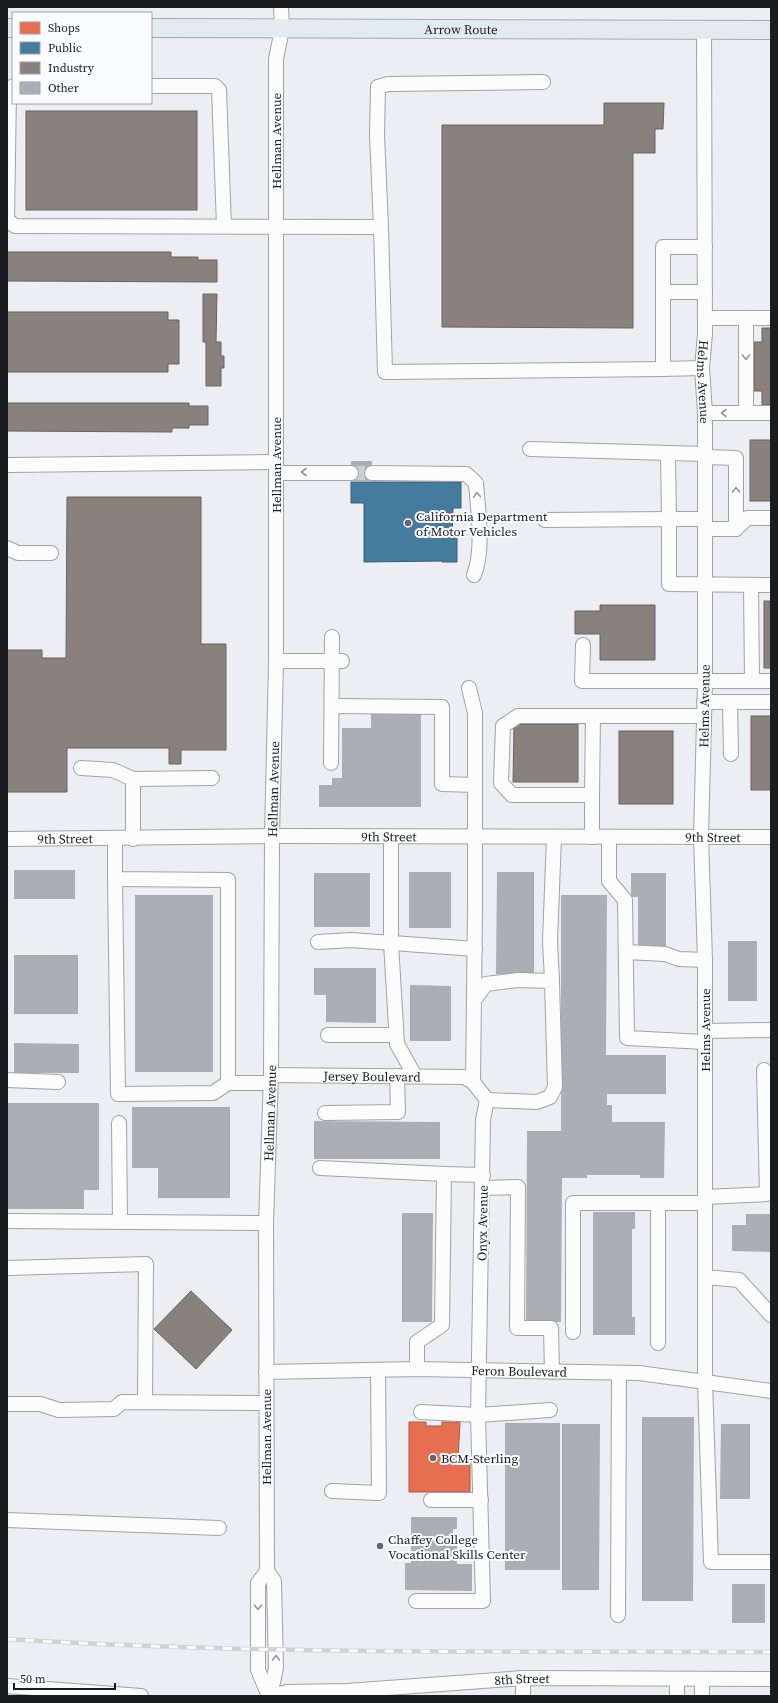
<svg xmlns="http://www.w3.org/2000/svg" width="778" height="1703" font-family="'Source Serif 4',serif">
<rect width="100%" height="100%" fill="#eceef3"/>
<path fill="#e76f51" stroke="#aa5642" d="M409 1422H426V1426H442V1422H460L458 1459H470V1492H409Z"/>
<path fill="#457b9d" stroke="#385e77" d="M351 482H461V508H453L452 537H457V562H442V561L364 562V503H351Z"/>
<g fill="#8a817c" stroke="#696360">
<path d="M604 103H664L663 129H655V153H633V328L442 327V125H604Z"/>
<rect x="26" y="111" width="171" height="99"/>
<path d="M7 252H171V257H198V260H217V282L7 281Z"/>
<path d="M203 294H217L216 342H221V356H224V368H221V386H206V342H203Z"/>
<path d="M7 312H168V320H179V364H168V372H7Z"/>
<path d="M762 328H771V405H762V391H754V342H762Z"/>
<path d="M7 403H189V406H208V425H189V428H172V432L7 431Z"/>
<rect x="750" y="440" width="21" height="61"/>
<path d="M67 497H201V644H226V750H181V764H169V748H67V792H7V650H42V658H66Z"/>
<rect x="764" y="601" width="7" height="67"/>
<path d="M600 605H655V660H600V634H575V611H600Z"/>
<rect x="751" y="716" width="20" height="74"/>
<path d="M514 724H578V782H513Z"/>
<rect x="619" y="731" width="54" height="73"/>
<path d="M191 1291 232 1330 196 1369 154 1329Z"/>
</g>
<g fill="#adadb5">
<rect x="351" y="461" width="21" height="21"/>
<path d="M371 714H421V807H319V785H332V778H342V728H371Z"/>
<rect x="14" y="870" width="61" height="29"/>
<rect x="409" y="872" width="42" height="56"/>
<path d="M497 872H534V974H496Z"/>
<rect x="314" y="873" width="56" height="54"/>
<path d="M631 873H666V947H638V897H631Z"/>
<rect x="135" y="895" width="78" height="177"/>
<path d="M561 895H607L606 1055H666V1094H607V1105H612V1122H665L664 1178H640V1175H587V1178H562L561 1322H526L527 1131H561Z"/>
<rect x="728" y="941" width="29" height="60"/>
<rect x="14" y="955" width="64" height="59"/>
<path d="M314 968H376V1023L326 1022V995H314Z"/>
<path d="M410 985 451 986V1041H410Z"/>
<path d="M14 1043 79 1044V1073H14Z"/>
<path d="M7 1103H99V1190H84V1209H7Z"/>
<path d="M132 1107H230V1198H158V1168H132Z"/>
<path d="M314 1121 440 1122V1159H314Z"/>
<path d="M593 1212H635V1229H632V1317H635V1335H593Z"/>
<path d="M402 1213H433L432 1322H402Z"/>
<path d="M746 1214H771V1252L732 1251V1225H746Z"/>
<path d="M642 1417H694L693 1601H642Z"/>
<rect x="505" y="1423" width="55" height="147"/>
<path d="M562 1424H600L599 1590H562Z"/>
<path d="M721 1424H750V1499H720Z"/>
<path d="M411 1517H457V1529H453V1546H457V1564H472V1591L405 1590V1563H411Z"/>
<rect x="732" y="1584" width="33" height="39"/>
</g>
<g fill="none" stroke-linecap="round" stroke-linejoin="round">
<path stroke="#cdced3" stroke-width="14" stroke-dasharray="14 7" stroke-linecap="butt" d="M351 473H372"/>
<defs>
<g id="minor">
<path id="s1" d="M704 30 705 334 702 368 705 413V682L701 837 705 960V1382L711 1562H771"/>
<path d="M13 86 9 92 7 220 15 226 381 227 385 372 663 369"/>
<path d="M151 86H215L219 90 224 226"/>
<path d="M381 227 377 135 378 87 388 84 543 82"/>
<path d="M663 292H705"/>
<path d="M705 318H771"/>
<path d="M746 318V413"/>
<path d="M702 368 663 369V247H705"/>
<path d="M705 413H771"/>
<path d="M530 449 705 454"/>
<path d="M668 453 669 519H705"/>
<path d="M705 457 736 458V529"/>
<path d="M7 465 276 462"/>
<path d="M276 473H351"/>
<path d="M372 473 466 474 476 483C478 511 484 550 474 575"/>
<path d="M545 520 669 519V584L771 585"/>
<path d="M705 529H736L747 518H771"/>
<path d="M7 548 18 553H51"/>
<path d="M751 585 752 681"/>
<path d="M583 645 582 681H771"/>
<path d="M276 661H342"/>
<path d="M469 688 475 713V909L473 1082"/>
<path d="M704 702H771"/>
<path d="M730 702 731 754"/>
<path d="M332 706 442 707V784L475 785"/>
<path d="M331 763 332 637"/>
<path d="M81 768 113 770 133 779"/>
<path d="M592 795 593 716"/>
<path d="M391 837V943L397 1044 415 1076"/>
<path d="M592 837V795H512L501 783 503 726 518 716H704"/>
<path d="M609 837V881L625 900 627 1038 705 1042"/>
<path id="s2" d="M7 839 272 836 771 837"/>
<path d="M115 839V879L228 880V1083H270"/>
<path d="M133 839V779L212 778"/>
<path d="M115 879 118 1094 213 1093 228 1083"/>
<path d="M318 942 351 940 475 949"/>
<path d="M626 952 665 954 679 959 705 960"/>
<path d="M552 981 550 941 554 837"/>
<path d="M474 1000 486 984 518 980 552 981 555 1087 550 1097 537 1102 487 1100"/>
<path d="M705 1031 771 1030"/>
<path d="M328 1035H396"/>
<path id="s3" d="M271 1075 464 1077 473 1082 487 1100 483 1120 478 1415 483 1601H416"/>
<path d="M7 1080 58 1082"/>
<path d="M325 1113 398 1112 397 1076"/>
<path d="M119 1123 120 1222"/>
<path d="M320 1168 444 1174"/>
<path d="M483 1188 518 1187 517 1328H551L552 1372"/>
<path d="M705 1197 767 1194 764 1070"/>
<path d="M658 1203V1343"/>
<path d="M7 1221 266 1223"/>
<path d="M7 1268 146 1264 145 1402"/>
<path d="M705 1277 739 1280 771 1315"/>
<path d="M573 1332V1203H705"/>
<path d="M417 1369V1342L442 1325 444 1174 483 1175"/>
<path id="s4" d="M266 1372 417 1369 639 1373 771 1391"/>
<path d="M7 1404H40L59 1410 114 1409 122 1402 266 1403"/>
<path d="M421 1412 478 1415 550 1410"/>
<path d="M332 1491 379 1493 378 1370"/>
<path d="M431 1500H481"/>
<path d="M7 1520 219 1528"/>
<path d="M267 1571 258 1583V1670L269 1696"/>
<path d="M618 1615 619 1373"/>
<path d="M523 1678V1696"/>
<path d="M702 1679V1696"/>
<path d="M7 1686 141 1696"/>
<path id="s5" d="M270 1696 276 1668 274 1581 267 1571 266 1223 271 1075 272 836 276 661V59L282 29 281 7"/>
<path id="s6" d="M274 1696 287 1692 347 1691 523 1678 771 1679"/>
<path d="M677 1696V1679"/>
</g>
<g id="major">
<path d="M7 28H13"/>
<path id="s7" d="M151 28 771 30"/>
</g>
</defs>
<use href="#minor" stroke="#a1a2a6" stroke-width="16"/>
<use href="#major" stroke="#9fadb8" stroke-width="20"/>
<use href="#minor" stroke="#fcfcfd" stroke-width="14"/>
<use href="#major" stroke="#e3ebf0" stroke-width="18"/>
<defs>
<path id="rail" d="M7 1639C261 1655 516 1651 771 1652"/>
</defs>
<use href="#rail" stroke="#d1d1d3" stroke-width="4.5"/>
<use href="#rail" stroke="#f9fbfe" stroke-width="3" stroke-dasharray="9" stroke-linecap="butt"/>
</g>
<defs><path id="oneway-chevron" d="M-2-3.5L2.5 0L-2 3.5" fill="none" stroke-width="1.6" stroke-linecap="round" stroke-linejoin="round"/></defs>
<g stroke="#979799">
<use href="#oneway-chevron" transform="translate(746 357) rotate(90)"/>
<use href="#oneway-chevron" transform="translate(724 413) rotate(180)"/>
<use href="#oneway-chevron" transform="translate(304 472) rotate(180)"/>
<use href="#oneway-chevron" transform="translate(736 490) rotate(-91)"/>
<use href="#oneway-chevron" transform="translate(477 495) rotate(-94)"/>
<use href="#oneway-chevron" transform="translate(258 1607) rotate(90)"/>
<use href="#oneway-chevron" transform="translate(276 1658) rotate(-91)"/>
</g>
<g fill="#646669" stroke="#f9fbfe" stroke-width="1.5">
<circle cx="408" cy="523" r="4"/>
<circle cx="433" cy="1458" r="4"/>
<circle cx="380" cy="1546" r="4"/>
</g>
<g text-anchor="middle" stroke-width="4" stroke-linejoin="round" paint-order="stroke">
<g font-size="13" fill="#1b1c1f" stroke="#f9fbfe">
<text dy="5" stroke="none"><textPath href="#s7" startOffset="310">Arrow Route</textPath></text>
<text transform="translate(276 141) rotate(-90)" y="5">Hellman Avenue</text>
<text dy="5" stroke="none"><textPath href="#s1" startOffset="352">Helms Avenue</textPath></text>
<text transform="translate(276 465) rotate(-90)" y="5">Hellman Avenue</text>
<text transform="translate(704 706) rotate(-89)" y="5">Helms Avenue</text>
<text dy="5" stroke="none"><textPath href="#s5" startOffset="910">Hellman Avenue</textPath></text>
<text dy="5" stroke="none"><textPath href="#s2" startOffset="382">9th Street</textPath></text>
<text dy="5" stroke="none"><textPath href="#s2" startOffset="706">9th Street</textPath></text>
<text dy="5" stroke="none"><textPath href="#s2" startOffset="58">9th Street</textPath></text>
<text transform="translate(705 1030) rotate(-90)" y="5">Helms Avenue</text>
<text dy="5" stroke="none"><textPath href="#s3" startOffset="101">Jersey Boulevard</textPath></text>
<text dy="5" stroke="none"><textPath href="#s5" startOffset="586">Hellman Avenue</textPath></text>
<text transform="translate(482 1223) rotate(-89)" y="5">Onyx Avenue</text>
<text dy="5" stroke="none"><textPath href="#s4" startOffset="253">Feron Boulevard</textPath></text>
<text transform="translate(266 1437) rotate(-90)" y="5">Hellman Avenue</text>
<text dy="5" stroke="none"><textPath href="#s6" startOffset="249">8th Street</textPath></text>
</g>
<g font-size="13" fill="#1b1c1f" stroke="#f9fbfe" text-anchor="start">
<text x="416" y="521">California Department<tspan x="416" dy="15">of Motor Vehicles</tspan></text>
<text x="441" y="1463">BCM-Sterling</text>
<text x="388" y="1544">Chaffey College<tspan x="388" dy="15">Vocational Skills Center</tspan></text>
</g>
</g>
<rect width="778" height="1703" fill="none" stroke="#1b1c1f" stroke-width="16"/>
<rect x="12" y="12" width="140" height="92" fill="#f9fbfe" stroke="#a0a2a5"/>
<rect x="20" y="22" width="20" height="12" fill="#e76f51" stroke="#a0a2a5"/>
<text x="48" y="32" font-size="12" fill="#1b1c1f">Shops</text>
<rect x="20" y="42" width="20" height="12" fill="#457b9d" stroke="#a0a2a5"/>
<text x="48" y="52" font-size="12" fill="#1b1c1f">Public</text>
<rect x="20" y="62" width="20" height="12" fill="#8a817c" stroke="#a0a2a5"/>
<text x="48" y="72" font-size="12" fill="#1b1c1f">Industry</text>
<rect x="20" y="82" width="20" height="12" fill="#adadb5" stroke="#a0a2a5"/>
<text x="48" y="92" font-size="12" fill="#1b1c1f">Other</text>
<path d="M14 1683v6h101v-6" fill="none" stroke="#1b1c1f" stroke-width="2"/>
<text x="20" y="1683" font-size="12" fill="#1b1c1f" stroke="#f9fbfe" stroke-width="3" paint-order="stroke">50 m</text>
</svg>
